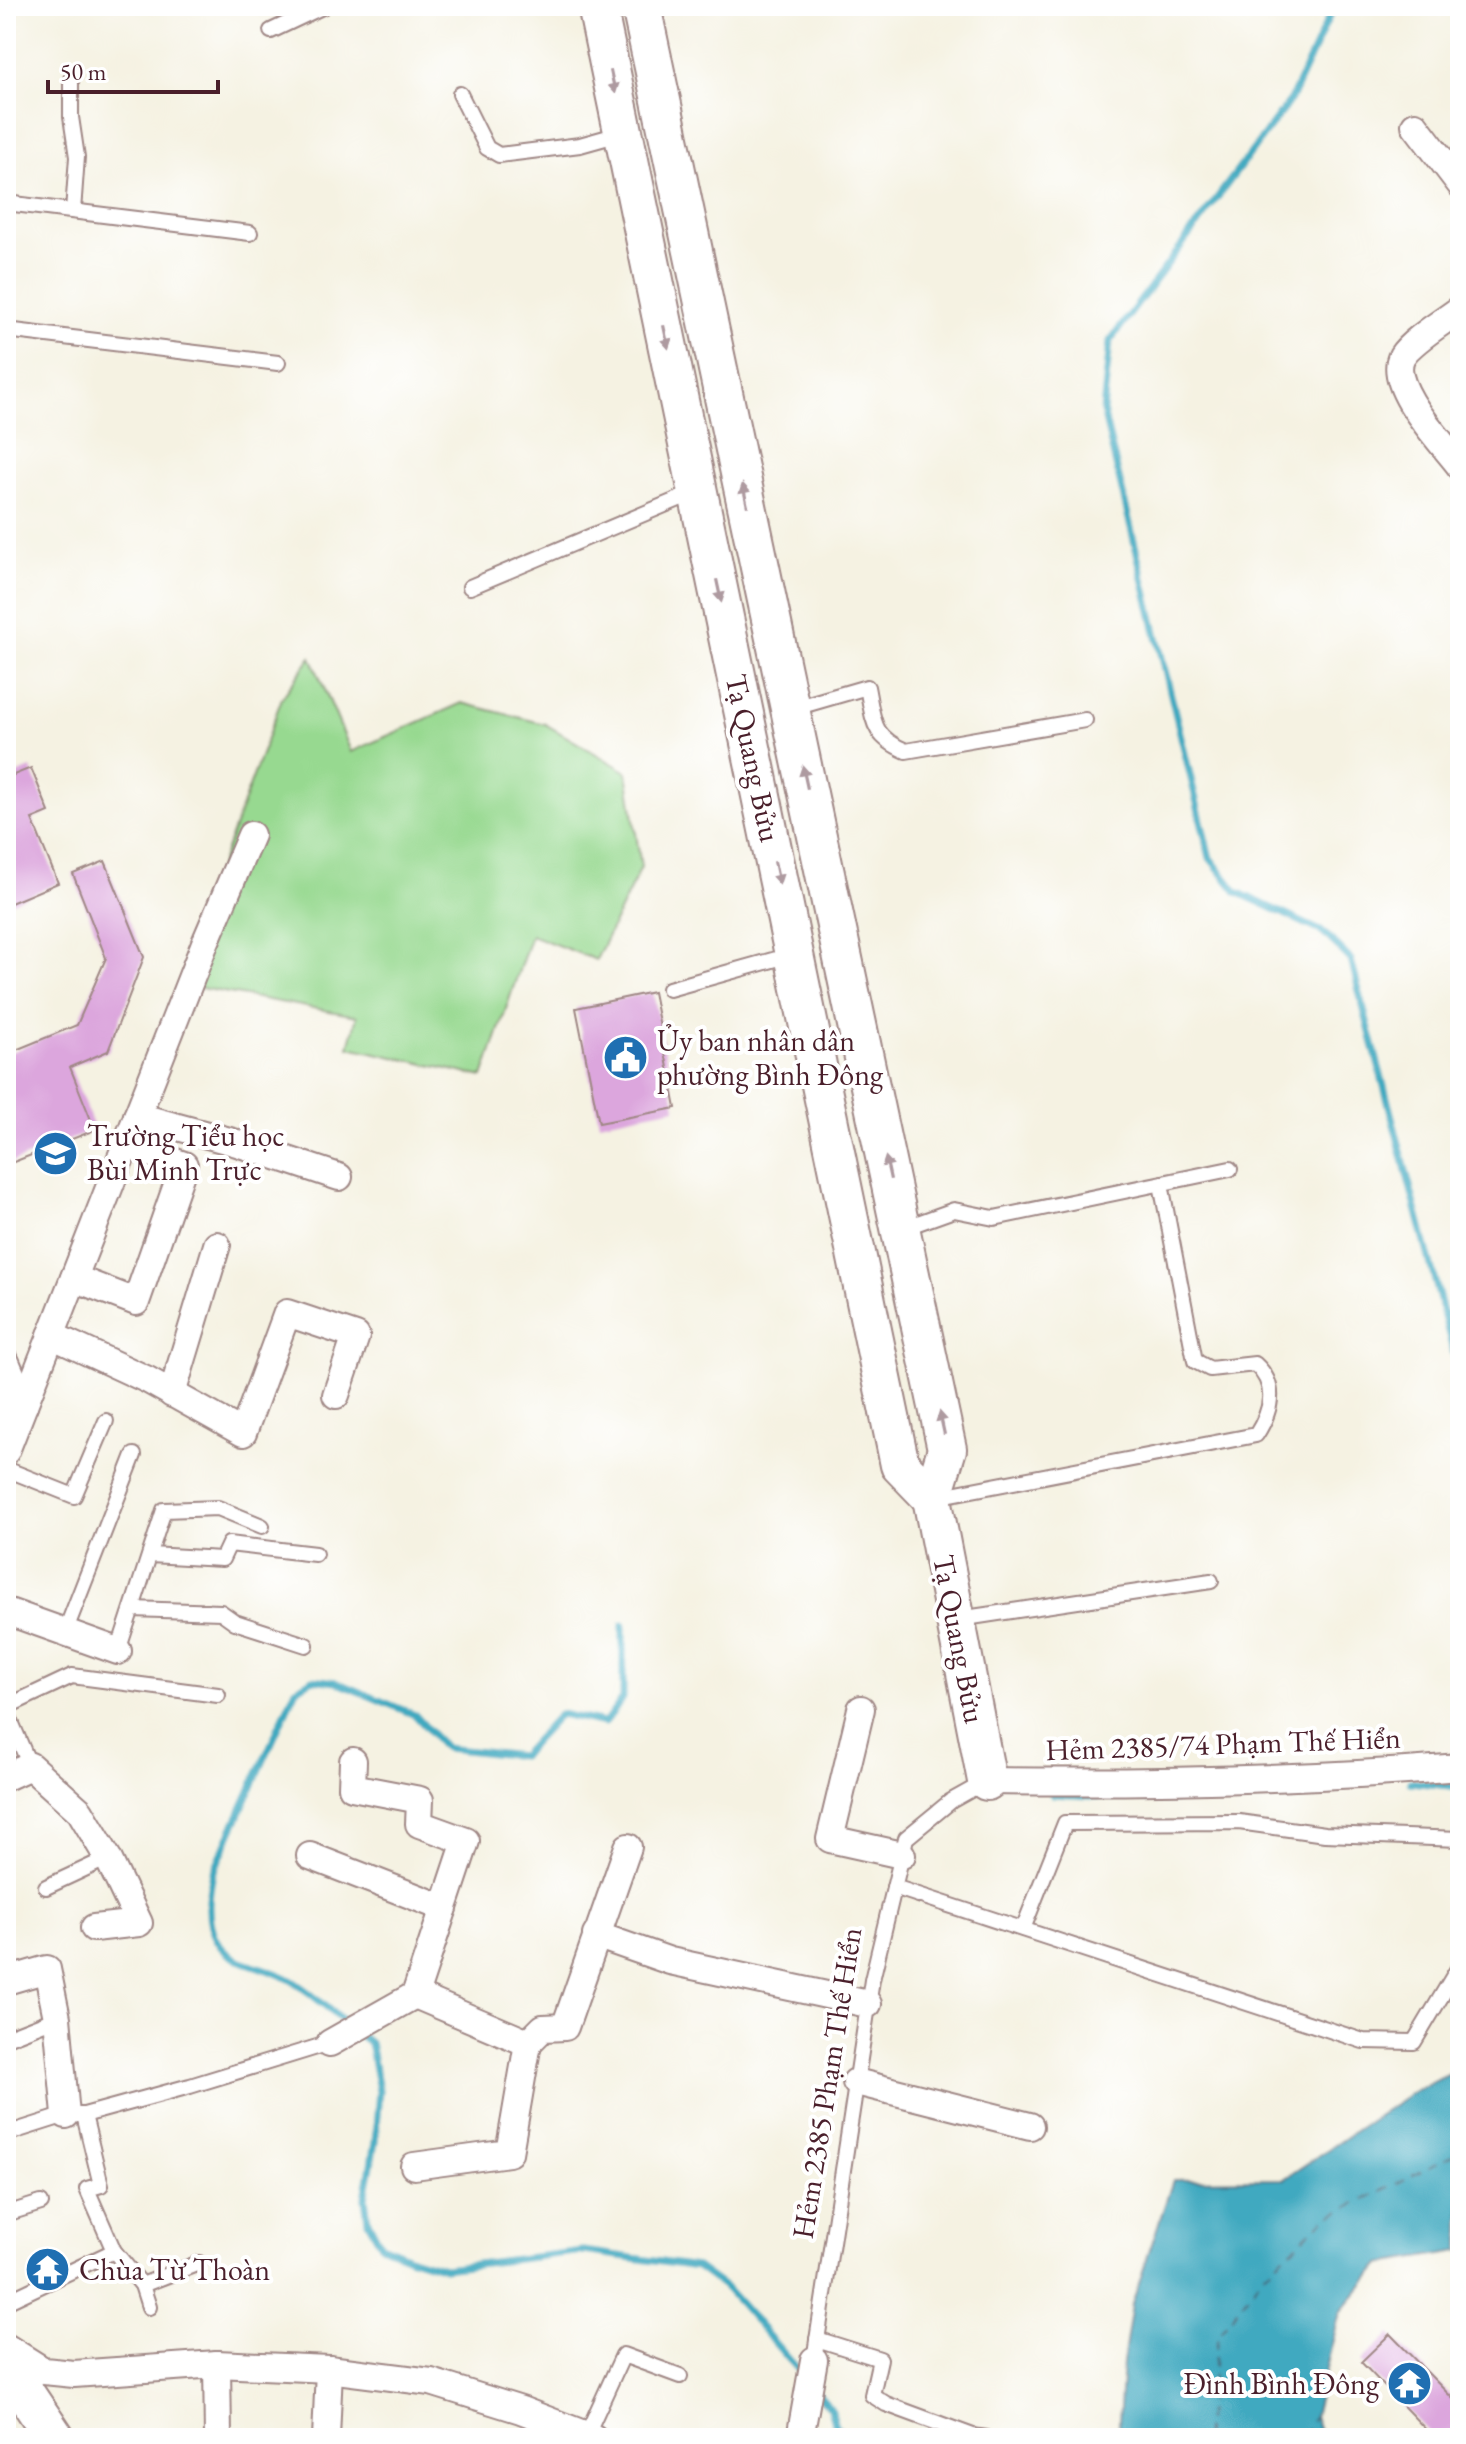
<svg xmlns="http://www.w3.org/2000/svg" width="1466" height="2444" font-family="'EB Garamond',serif">
<rect width="100%" height="100%" fill="#fff"/>
<filter id="ink" filterUnits="userSpaceOnUse"><feTurbulence type="fractalNoise" baseFrequency=".0125" numOctaves="2"/><feDisplacementMap in="SourceGraphic" scale="16" xChannelSelector="R" yChannelSelector="G"/><feConvolveMatrix kernelMatrix="1 2 1 2 8 2 1 2 1" color-interpolation-filters="sRGB"/></filter>
<filter id="wash" filterUnits="userSpaceOnUse"><feTurbulence type="fractalNoise" baseFrequency=".006" numOctaves="4" result="noise"/><feDisplacementMap in="SourceGraphic" scale="32" xChannelSelector="R" yChannelSelector="G"/><feGaussianBlur stdDeviation="1.8" result="paint"/><feColorMatrix in="noise" values="0 0 0 0 0 0 0 0 0 0 0 0 0 0 0 0 0 1.4 0 .05"/><feComposite in="paint" operator="in"/></filter>
<g filter="url(#wash)">
<rect width="100%" height="100%" fill="#f5f2e2"/>
<path fill="#97d990" stroke="#707c5e" stroke-width="2" d="M311 657 351 752 462 703 545 724 627 772 641 867 596 960 531 935 483 1077 349 1047 357 1016 201 988 185 961 282 698Z"/>
<path fill="#40a9c0" stroke="#456476" stroke-width="2" d="M1460 2069V2251L1381 2264 1340 2312 1314 2416 1321 2438H1118L1123 2362 1132 2304 1173 2180 1284 2179 1414 2091Z"/>
<g fill="none" stroke-linecap="round" stroke-linejoin="round">
<g stroke="#40a9c0" stroke-width="7">
<path d="M1334 6 1291 99 1110 341 1103 411 1210 858 1237 892 1323 932 1351 960 1460 1377"/>
<path d="M1410 1782 1460 1787"/>
<path d="M1052 1794 1169 1800 1251 1791"/>
<path d="M350 2027C331 2011 312 1993 291 1980 275 1971 256 1967 239 1960 204 1945 206 1905 213 1873L296 1689 313 1679 336 1682 415 1715 445 1748 521 1756 560 1714 605 1723 623 1698V1625"/>
<path d="M360 2035 370 2043 379 2090 375 2142 365 2198 368 2221 381 2245 411 2258 444 2268 583 2251 697 2267 727 2289 803 2375"/>
<path d="M816 2391 830 2408 835 2427 852 2438"/>
</g>
<g stroke="#465d6e" stroke-width="2" stroke-dasharray="10 8" stroke-linecap="butt">
<path d="M1204 2438 1218 2335 1264 2274 1326 2218 1460 2152"/>
<path d="M1304 2438 1314 2416"/>
</g>
</g>
<g id="blocks">
<g fill="#dca6dd">
<path d="M31 768 49 812 32 819 58 883 6 905V778Z"/>
<path d="M105 861 144 957 108 1051 70 1067 95 1130 6 1165V1054L77 1025 106 958 73 874Z"/>
<path d="M653 992 676 1108 599 1123 576 1008Z"/>
<path d="M1390 2334 1460 2406V2438H1434L1361 2362Z"/>
</g>
</g>
</g>
<g filter="url(#ink)">
<use href="#blocks" fill-opacity="0" stroke="#a08886" stroke-width="2"/>
<g fill="none" stroke-linecap="round" stroke-linejoin="round">
<defs>
<g id="lane">
<path d="M271 31 324 6"/>
<path d="M71 79V117L77 157 73 211"/>
<path d="M460 94 487 148 499 155 580 145 623 133"/>
<path d="M6 203 250 233"/>
<path d="M6 330 278 363"/>
<path d="M470 587 698 491"/>
<path d="M791 709 867 687C874 721 871 736 906 751L1085 720"/>
<path d="M669 989 794 954"/>
<path d="M901 1229 954 1210 994 1218 1230 1169"/>
<path d="M6 1469 74 1496 106 1421"/>
<path d="M936 1497 1256 1435C1272 1410 1278 1385 1255 1364L1210 1369 1195 1361 1161 1184"/>
<path d="M150 1555 222 1559 229 1544 315 1554"/>
<path d="M132 1609 221 1612 235 1622 306 1645"/>
<path d="M959 1619 1211 1581"/>
<path d="M65 1632 134 1455"/>
<path d="M118 1651 164 1510 218 1508 262 1526"/>
<path d="M6 1707 72 1676 218 1695"/>
<path d="M6 1710 30 1766"/>
<path d="M46 1887 108 1858"/>
<path d="M894 1887 1363 2041 1414 2042 1460 1965"/>
<path d="M1023 1929 1065 1823 1239 1822 1325 1834 1460 1839"/>
<path d="M6 2038 57 2018"/>
<path d="M84 2115 101 2185 87 2189 114 2251 142 2285 149 2307"/>
<path d="M6 2134 66 2115H84L190 2086 330 2043"/>
<path d="M6 2214 41 2203"/>
<path d="M142 2285 199 2263"/>
<path d="M6 2302 114 2251"/>
<path d="M817 2339 880 2359 872 2395 886 2404 973 2436 987 2438"/>
<path d="M814 2360 872 1980 906 1838 951 1801 985 1782"/>
<path d="M586 2436 623 2355 680 2376"/>
</g>
<g id="street">
<path d="M1415 125 1460 184"/>
<path d="M1460 309C1446 320 1411 341 1402 356 1386 386 1443 443 1460 466"/>
<path d="M137 1116 237 1143 339 1177"/>
<path d="M74 1278 136 1302 184 1165 126 1145"/>
<path d="M51 1335 148 1380 243 1433 287 1313 356 1336 336 1395"/>
<path d="M6 1362 24 1405"/>
<path d="M172 1394 217 1245"/>
<path d="M6 1451 205 943 251 835"/>
<path d="M6 1611 118 1651"/>
<path d="M861 1709 830 1839 902 1855"/>
<path d="M353 1761 352 1787 420 1800 419 1824 466 1841 415 1995 528 2043"/>
<path d="M6 1777 30 1766 80 1811 108 1858 139 1923 94 1928"/>
<path d="M987 1781C1146 1783 1302 1780 1460 1767"/>
<path d="M310 1856 444 1908"/>
<path d="M596 1935 670 1961 868 2004"/>
<path d="M6 1981 47 1969 57 2018 66 2115"/>
<path d="M330 2043 415 1995"/>
<path d="M528 2043 543 2028 565 2027 628 1847"/>
<path d="M856 2082 1030 2126"/>
<path d="M414 2166 509 2153 528 2043"/>
<path d="M6 2347 44 2371 74 2374 217 2364 329 2369 431 2382 521 2410 594 2438"/>
<path d="M217 2364 218 2438"/>
<path d="M326 2438 329 2369"/>
<path d="M800 2438 814 2360"/>
</g>
<g id="secondary">
<path d="M597 6 900 1465 932 1498"/>
<path d="M641 6 947 1449 932 1498 987 1781"/>
<path d="M6 2365 55 2438"/>
</g>
</defs>
<use href="#lane" stroke="#a08886" stroke-width="18"/>
<use href="#street" stroke="#a08886" stroke-width="30"/>
<use href="#secondary" stroke="#a08886" stroke-width="42"/>
<use href="#lane" stroke="#fff" stroke-width="14"/>
<use href="#street" stroke="#fff" stroke-width="26"/>
<use href="#secondary" stroke="#fff" stroke-width="38"/>
</g>
<defs><path id="oneway-solid" d="M-6-.8H1V-3.2L6.5 0L1 3.2V.8H-6Z" transform="scale(2)"/></defs>
<g fill="#ae9aa0">
<use href="#oneway-solid" transform="translate(613 82) rotate(78)"/>
<use href="#oneway-solid" transform="translate(666 337) rotate(78)"/>
<use href="#oneway-solid" transform="translate(745 495) rotate(-102)"/>
<use href="#oneway-solid" transform="translate(719 591) rotate(78)"/>
<use href="#oneway-solid" transform="translate(805 777) rotate(-102)"/>
<use href="#oneway-solid" transform="translate(777 873) rotate(78)"/>
<use href="#oneway-solid" transform="translate(888 1168) rotate(-102)"/>
<use href="#oneway-solid" transform="translate(942 1423) rotate(-102)"/>
</g>
</g>
<defs>
<symbol id="civic-disc" viewBox="-11 -11 22 22"><circle r="9.5" fill="#1f6fb2" stroke="#fff"/><path d="M-.6-6.5H3V-4.5H.6V-3L4-1V1h2V6H-6V1h2V-1L-.6-3ZM-1.2 2.5V6h2.4V2.5Z" fill="#fff"/></symbol>
<symbol id="school-disc" viewBox="-11 -11 22 22"><circle r="9.5" fill="#1f6fb2" stroke="#fff"/><path d="M0-5L7-2L0 1L-7-2ZM-4 1L0 2.5L4 1V4Q0 6-4 4Z" fill="#fff"/></symbol>
<symbol id="temple-disc" viewBox="-11 -11 22 22"><circle r="9.5" fill="#1f6fb2" stroke="#fff"/><path d="M0-6L5-2H3V0L6.5 2.5H4V6H1.5V3h-3V6H-4V2.5H-6.5L-3 0V-2H-5Z" fill="#fff"/></symbol>
</defs>
<g fill-rule="evenodd">
<use href="#civic-disc" x="600" y="1032" width="51" height="51"/>
<use href="#school-disc" x="30" y="1128" width="51" height="51"/>
<use href="#temple-disc" x="22" y="2244" width="51" height="51"/>
<use href="#temple-disc" x="1384" y="2358" width="51" height="51"/>
</g>
<g text-anchor="middle" stroke-width="8" stroke-linejoin="round" paint-order="stroke">
<g font-size="30" fill="#4a1f2b" stroke="#fff">
<text transform="translate(753 758) rotate(78)" y="10">Tạ Quang Bửu</text>
<text transform="translate(959 1639) rotate(79)" y="10">Tạ Quang Bửu</text>
<text transform="translate(1223 1744) rotate(-2)" y="10">Hẻm 2385/74 Phạm Thế Hiển</text>
<text transform="translate(827 2083) rotate(-81)" y="10">Hẻm 2385 Phạm Thế Hiển</text>
</g>
<g font-size="30" fill="#4a1f2b" stroke="#fff" text-anchor="start">
<text x="657" y="1051">Ủy ban nhân dân<tspan x="657" dy="34">phường Bình Đông</tspan></text>
<text x="87" y="1146">Trường Tiểu học<tspan x="87" dy="34">Bùi Minh Trực</tspan></text>
<text x="79" y="2280">Chùa Từ Thoàn</text>
<text x="1379" y="2394" text-anchor="end">Đình Bình Đông</text>
</g>
</g>
<rect width="1466" height="2444" fill="none" stroke="#fff" stroke-width="32"/>
<path d="M48 80v12h170v-12" fill="none" stroke="#4a1f2b" stroke-width="4"/>
<text x="60" y="80" font-size="24" fill="#4a1f2b" stroke="#ffffff" stroke-width="6" paint-order="stroke">50 m</text>
</svg>
